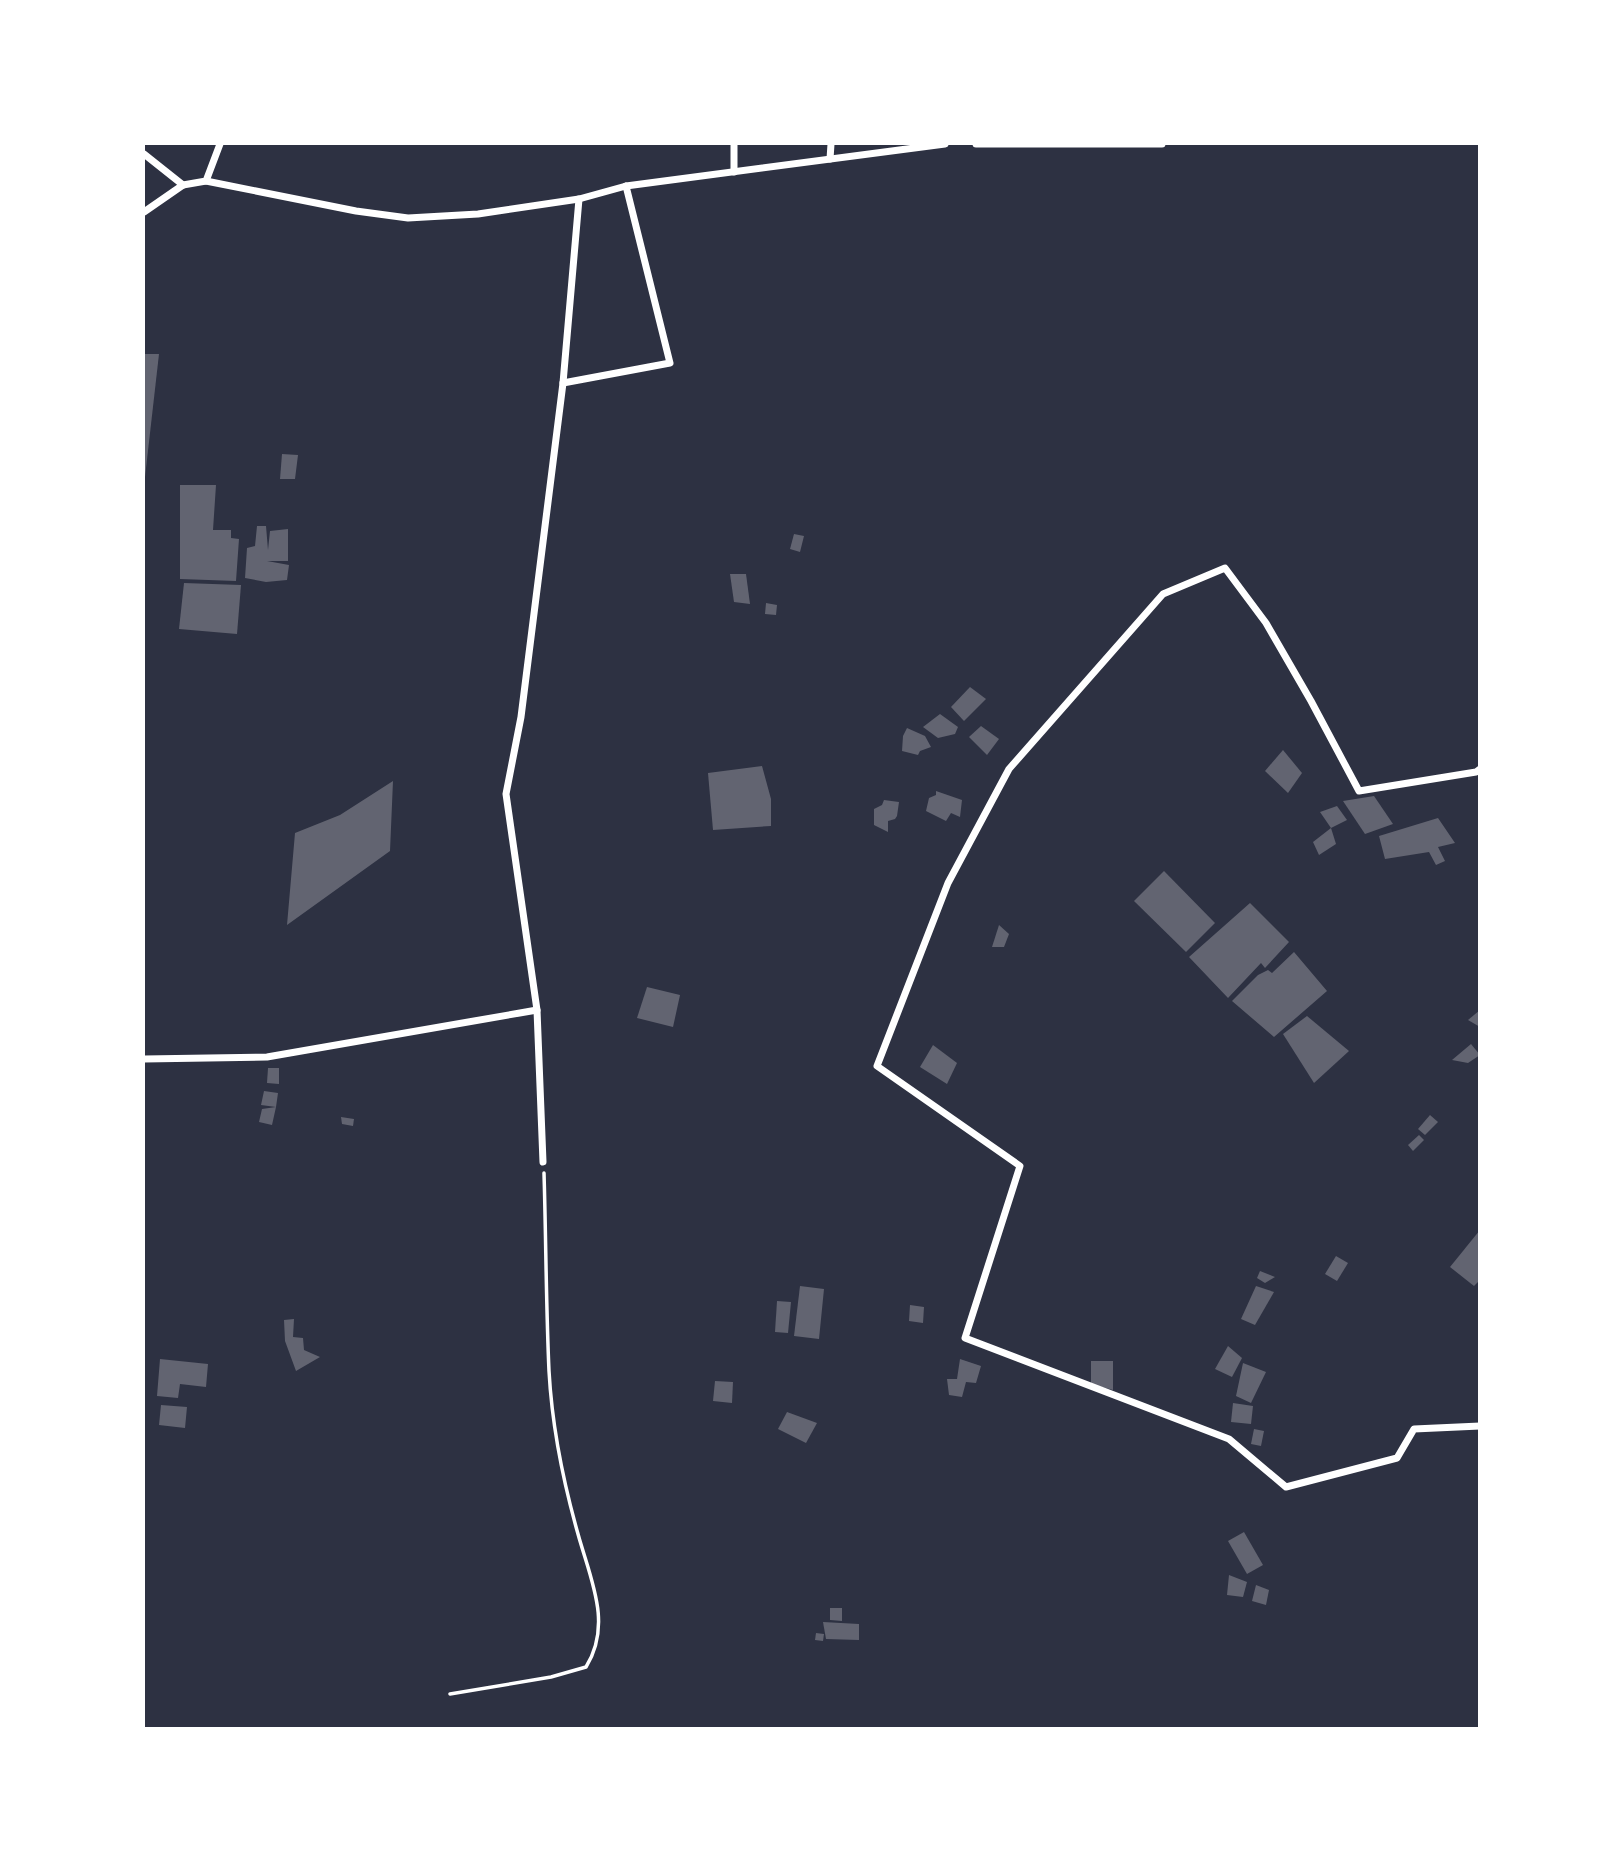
<svg xmlns="http://www.w3.org/2000/svg" width="1623" height="1872" font-family="Poppins,sans-serif">
<rect width="100%" height="100%" fill="#2d3142"/>
<g fill="#626471">
<path d="M144 354H159L145 477H144Z"/>
<path d="M282 454 298 455 295 479H280Z"/>
<path d="M180 485H216L213 530H231V538L239 539 236 581 180 579Z"/>
<path d="M257 526H266L268 550 270 531 288 529V561H267L289 565 287 580 266 582 245 578 247 548 255 546Z"/>
<path d="M794 534 804 536 800 552 790 549Z"/>
<path d="M730 574H746L750 604 734 602Z"/>
<path d="M184 583 241 585 237 634 179 629Z"/>
<path d="M766 603 777 605 776 615 765 614Z"/>
<path d="M970 687 986 699 964 721 951 707Z"/>
<path d="M940 714 958 727 955 734 938 738 923 727Z"/>
<path d="M981 726 999 739 987 755 969 737Z"/>
<path d="M907 728 925 736 931 747 920 751 918 755 902 751 903 736Z"/>
<path d="M1283 750 1302 773 1288 793 1265 771Z"/>
<path d="M762 766 771 799V826L713 830 708 773Z"/>
<path d="M393 781 390 851 287 925 295 833 340 815Z"/>
<path d="M936 791 962 800 960 817 951 813 946 821 926 811 929 798 936 795Z"/>
<path d="M1374 796 1393 824 1365 834 1343 801Z"/>
<path d="M884 800 899 802 897 816 895 819 888 821V832L874 825V809L882 805Z"/>
<path d="M1337 806 1347 820 1331 828 1320 812Z"/>
<path d="M1438 818 1455 843 1438 847 1445 861 1436 865 1429 852 1385 859 1379 836Z"/>
<path d="M1331 828 1336 844 1319 855 1313 842Z"/>
<path d="M1164 871 1215 923 1186 952 1134 901Z"/>
<path d="M1250 903 1289 942 1265 968 1261 963 1228 998 1189 957Z"/>
<path d="M999 925 1009 934 1004 947H992Z"/>
<path d="M1294 952 1327 991 1274 1037 1232 1001 1258 975 1268 970 1272 973Z"/>
<path d="M647 987 680 995 673 1027 637 1018Z"/>
<path d="M1480 1010V1027L1468 1020Z"/>
<path d="M1307 1016 1349 1051 1314 1083 1283 1034Z"/>
<path d="M1471 1044 1480 1055 1468 1063 1452 1060Z"/>
<path d="M933 1045 957 1063 947 1084 920 1067Z"/>
<path d="M268 1068H279V1084L267 1083Z"/>
<path d="M264 1091 278 1093 276 1107 272 1125 259 1122 262 1109 276 1107 261 1105Z"/>
<path d="M1430 1115 1438 1122 1425 1135 1418 1129Z"/>
<path d="M341 1117 354 1119 353 1126 342 1124Z"/>
<path d="M1419 1135 1424 1140 1413 1151 1408 1145Z"/>
<path d="M1480 1230V1280L1474 1286 1450 1267Z"/>
<path d="M1336 1256 1348 1263 1337 1281 1325 1274Z"/>
<path d="M1260 1271 1275 1277 1265 1283 1257 1278Z"/>
<path d="M800 1286 824 1289 819 1339 794 1336Z"/>
<path d="M1256 1286 1274 1292 1255 1325 1241 1319Z"/>
<path d="M777 1301 791 1302 788 1333 775 1332Z"/>
<path d="M910 1305 924 1307 923 1323 909 1321Z"/>
<path d="M294 1319 293 1337 303 1338 304 1350 320 1357 296 1371 285 1341 284 1320Z"/>
<path d="M1228 1346 1242 1358 1232 1377 1215 1369Z"/>
<path d="M160 1359 208 1364 206 1387 180 1384 178 1398 157 1396Z"/>
<path d="M960 1359 981 1366 976 1383 966 1382 962 1397 949 1395 947 1379H957Z"/>
<path d="M1091 1361H1113V1390L1091 1384Z"/>
<path d="M1243 1363 1266 1372 1251 1403 1236 1396Z"/>
<path d="M715 1381 733 1382 732 1403 713 1401Z"/>
<path d="M1233 1403 1253 1406 1251 1424 1231 1422Z"/>
<path d="M161 1405 187 1407 185 1428 159 1425Z"/>
<path d="M787 1412 817 1423 806 1443 778 1429Z"/>
<path d="M1254 1429 1264 1431 1261 1446 1251 1444Z"/>
<path d="M1244 1532 1263 1565 1247 1574 1228 1541Z"/>
<path d="M1229 1575 1247 1582 1243 1597 1227 1595Z"/>
<path d="M1256 1585 1269 1590 1266 1605 1252 1601Z"/>
<path d="M830 1608H842V1621L830 1620Z"/>
<path d="M823 1622 859 1624V1640L826 1639Z"/>
<path d="M816 1633 824 1634 823 1641 815 1640Z"/>
</g>
<g fill="none" stroke-linecap="round" stroke-linejoin="round">
<path stroke="#fff" stroke-width="3.5" d="M450 1694 551 1677 586 1667C613 1624 590 1578 578 1534 563 1481 552 1426 549 1371 546 1305 546 1239 544 1173"/>
<g stroke="#fff" stroke-width="7">
<path d="M976 144H1162"/>
<path d="M144 154 183 185"/>
<path d="M830 159 831 144"/>
<path d="M734 172V144"/>
<path d="M206 181 356 211 408 218 478 214 579 199 626 186 945 144"/>
<path d="M144 212 183 185 206 181 220 144"/>
<path d="M563 383 670 363 626 186"/>
<path d="M1480 769 1476 772 1359 791 1311 701 1266 623 1225 568 1163 594 1009 769 948 883 877 1066 1020 1166 965 1338 1229 1439 1286 1487 1397 1458 1414 1429 1480 1426"/>
<path d="M144 1059 267 1057 537 1010"/>
<path d="M543 1162 537 1010 506 794 521 717 563 383 579 199"/>
</g>
</g>
<rect width="1623" height="1872" fill="none" stroke="#ffffff" stroke-width="290"/>
</svg>
